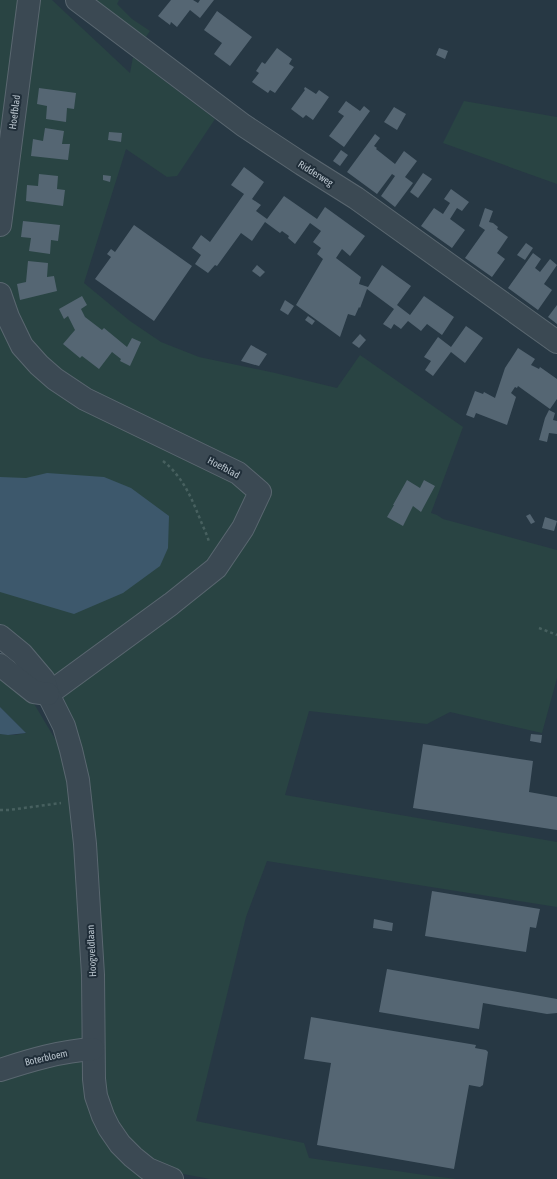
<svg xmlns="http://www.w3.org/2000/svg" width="557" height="1179" font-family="'Asap Condensed',sans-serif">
<rect width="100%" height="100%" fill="#273844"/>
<g fill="#294443">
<path d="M0 0H52L130 73 133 57 215 119 177 176 167 177 126 149 84 283 130 321 161 342 199 357 275 373 337 388 360 355 463 427 431 513 437 515 443 519 557 550V678L542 733 450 712 427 724 309 711 285 795 557 842V907L267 861 246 917 196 1121 304 1143 309 1158 431 1176 457 1179H210L178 1173 153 1161 134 1148 110 1110 103 1084 94 877 79 737 60 689 0 626Z"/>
<path d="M95 0H119L117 4 132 19 150 31 143 41Z"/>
<path d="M464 101 557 117V184L443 143Z"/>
<path d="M0 672 33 702 61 749 76 819 86 1081 147 1179H0V734L15 735 26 733 0 707Z"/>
</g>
<g fill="#3d586c">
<path d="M47 473 104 477 131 488 169 516 168 548 160 566 123 593 74 614 0 592V477L26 478Z"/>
<path d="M0 707 26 733 8 735 0 734Z"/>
</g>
<g fill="#556673">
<path d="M171 0H193L198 3 200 0H214L200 18 190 10 177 27 171 22 170 25 158 16Z"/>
<path d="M217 11 252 37 230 66 214 54 222 43 204 30Z"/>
<path d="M277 48 292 59 289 64 294 67 275 93 270 90 268 93 252 82 259 73 256 71 262 62 265 64Z"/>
<path d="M439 48 448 51 445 59 436 55Z"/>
<path d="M305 87 316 94 319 90 329 97 313 120 306 115 303 118 291 109 305 90 304 89Z"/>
<path d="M39 88 76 93 74 109 67 108 66 122 46 119 47 106 37 104Z"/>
<path d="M346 101 360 111 364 106 370 111 344 147 329 136 344 116 338 112Z"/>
<path d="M394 107 406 114 397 130 384 122Z"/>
<path d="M45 128 64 131 62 144H70L68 160 31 156 33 139 43 141Z"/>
<path d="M109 132 122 133 121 142 108 140Z"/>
<path d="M375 134 380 138 374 146 377 148 376 149 395 164 404 151 417 161 405 177 413 183 395 207 381 196 395 176 392 174 377 194 347 172Z"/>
<path d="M341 150 348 155 340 166 333 161Z"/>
<path d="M244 167 264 182 252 199 261 205 256 211 267 219 284 196 317 219 325 207 365 236 350 256 342 249 336 258 361 277 359 284 368 287 382 265 397 276 411 286 397 305 410 315 424 296 454 317 442 335 427 324 421 331 408 321 401 329 394 324 391 329 383 324 394 309 367 289 360 308 359 307 355 316 348 314 340 337 296 305 323 259 317 254 321 248 313 242 321 231 310 223 295 244 288 238 289 236 282 231 280 233 265 222 252 241 241 233 217 266 215 265 208 273 195 264 201 255 192 248 201 235 210 242 244 194 231 185Z"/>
<path d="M423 173 432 179 418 198 410 192Z"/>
<path d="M39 174 58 176 57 189 65 190 63 206 26 201 27 185 38 186Z"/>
<path d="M103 175 111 176 110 182 103 180Z"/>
<path d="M451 189 469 202 462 211 457 208 450 219 465 230 452 248 421 226 434 208 443 214 450 203 444 199Z"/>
<path d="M485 208 493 211 489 222 493 223 498 227 497 229 508 237 497 253 505 259 492 277 465 258 485 230 479 226Z"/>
<path d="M23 221 60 225 58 241 51 240 50 254 29 251 31 238 21 237Z"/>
<path d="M134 225 192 266 154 321 95 279 111 257 107 254 111 249 115 252Z"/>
<path d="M526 243 533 248 525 260 517 255Z"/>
<path d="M533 253 541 259 535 268 540 272 550 259 557 265 544 284 552 290 538 310 508 288Z"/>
<path d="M28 261 48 263 47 277 54 276 57 291 20 300 17 284 26 282Z"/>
<path d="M257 265 265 272 260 277 252 271Z"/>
<path d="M82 296 87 305 81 309 85 317 102 330 104 328 127 347 132 338 141 342 130 366 120 361 121 359 112 352 99 369 82 356 80 358 63 344 75 330 68 316 64 319 59 309Z"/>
<path d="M285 300 294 306 288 315 280 310Z"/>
<path d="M557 305V324L548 317Z"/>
<path d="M308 316 315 321 312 325 305 320Z"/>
<path d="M466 326 483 338 465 363 451 352 433 376 425 370 431 361 424 357 438 337 451 347Z"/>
<path d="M360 334 366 340 359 348 352 343Z"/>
<path d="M251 345 267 354 259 366 241 361Z"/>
<path d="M518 348 535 359 531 365 539 369 540 367 557 379V399L550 409 518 386 517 388 515 387 511 393 516 397 507 425 476 413 474 418 466 415 475 391 483 394 484 392 495 398 505 368Z"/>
<path d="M549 410 555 413 553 420 557 421V434L549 433 547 442 539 440 545 418Z"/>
<path d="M407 480 420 488 424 480 435 486 421 512 413 506 403 526 387 517 394 505H393Z"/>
<path d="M530 514 535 522 531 524 526 516Z"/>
<path d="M545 517 557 521 554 531 542 528Z"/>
<path d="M531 734 542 735 541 743 530 741Z"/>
<path d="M423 744 533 761 529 792 557 797V830L413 808Z"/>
<path d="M432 891 540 909 536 928 530 927 526 952 425 936Z"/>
<path d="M374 919 393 923 392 931 373 928Z"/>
<path d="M387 969 557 999V1013L547 1014 483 1003 479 1029 379 1012Z"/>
<path d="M311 1017 476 1045 475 1048 486 1050 488 1052 483 1085 480 1087 469 1085 454 1169 317 1145 331 1063 304 1059Z"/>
</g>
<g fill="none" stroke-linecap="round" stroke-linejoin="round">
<defs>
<g id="minor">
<path d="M77 0 243 125 302 164 356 198 557 342"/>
<path d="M0 225 29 0"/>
<path d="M0 294 8 317 22 346 39 365 55 379 85 399 238 473 260 492 243 528 216 568 171 604 48 694"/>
<path d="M0 636 22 654 44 680 48 694 64 726 71 750 78 780 85 844 93 975 94 1079 96 1096 103 1116 109 1128 120 1144 133 1157 148 1169 172 1179"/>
<path d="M0 665 34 692 48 694"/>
<path d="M0 1070C31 1060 61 1051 93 1049"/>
</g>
</defs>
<use href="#minor" stroke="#5a6770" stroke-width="24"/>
<g stroke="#47605f" stroke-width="2.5" stroke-dasharray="3 3" stroke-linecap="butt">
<path d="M163 461C183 477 191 497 200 519 203 527 207 534 209 542"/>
<path d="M539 628 557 635"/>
<path d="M0 810H9L61 803"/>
</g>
<use href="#minor" stroke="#3b4953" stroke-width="22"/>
</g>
<g text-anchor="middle" stroke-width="4" stroke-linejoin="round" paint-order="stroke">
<g font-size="10" fill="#b9c4cd" stroke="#202e39">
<text transform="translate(14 112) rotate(-83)" y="4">Hoefblad</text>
<text transform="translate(316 173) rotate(32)" y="4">Ridderweg</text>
<text transform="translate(224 467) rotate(28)" y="4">Hoefblad</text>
<text transform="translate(91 951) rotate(-93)" y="4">Hoogveldlaan</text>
<text transform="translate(46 1057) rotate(-13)" y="4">Boterbloem</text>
</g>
</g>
</svg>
